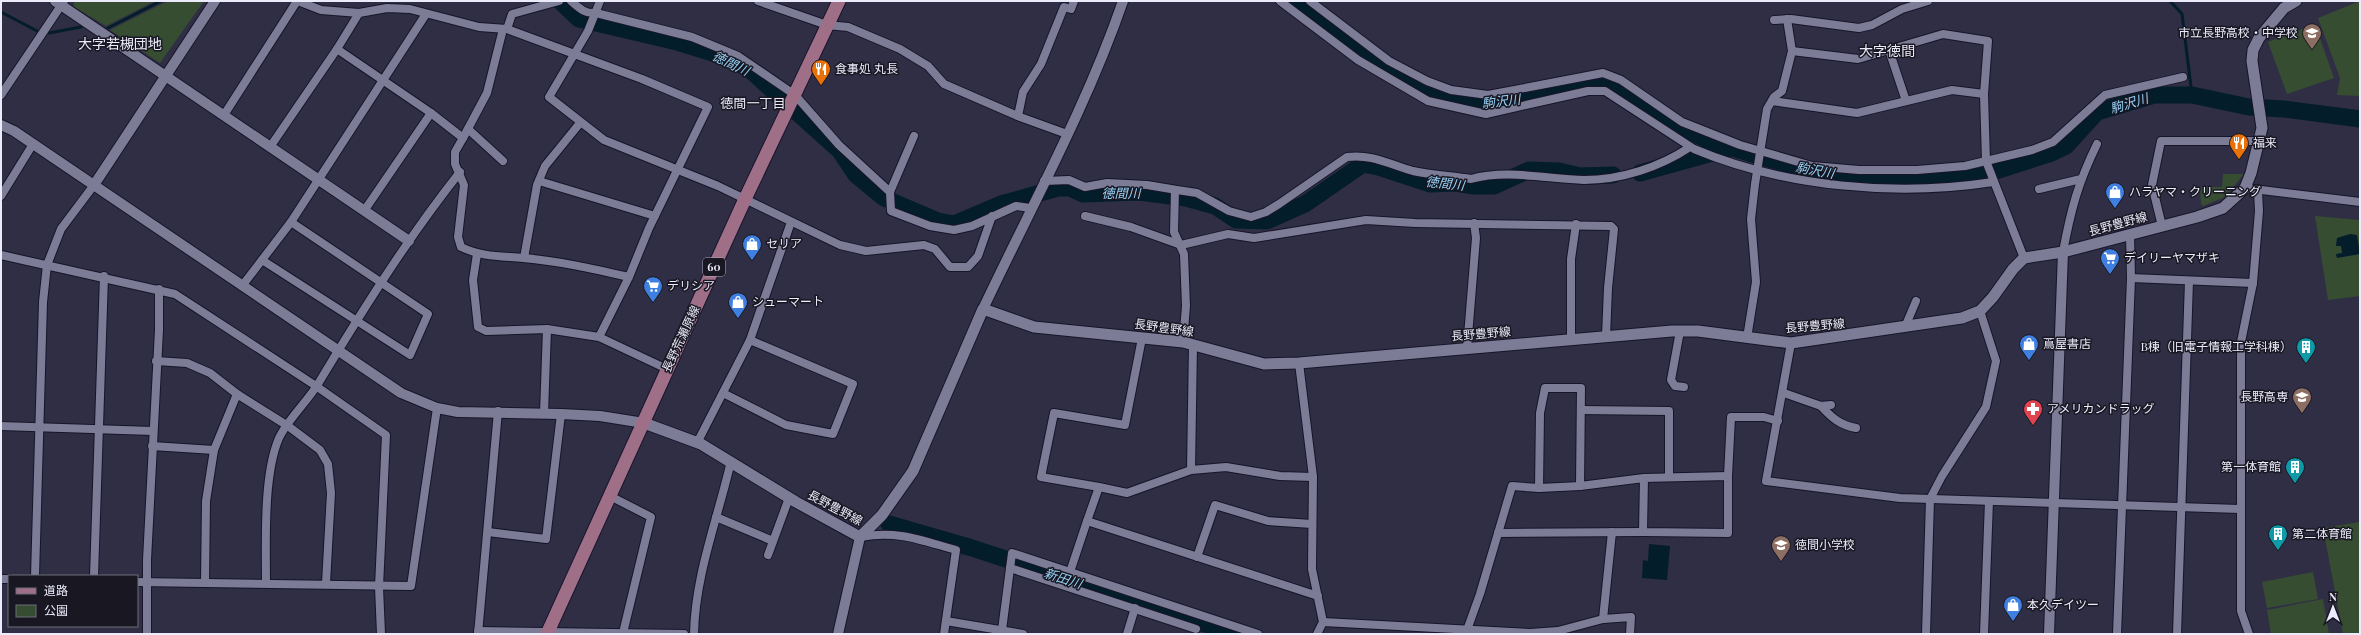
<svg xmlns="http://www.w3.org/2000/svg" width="2361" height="635" font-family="'Playfair Display','Noto Sans JP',serif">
<rect width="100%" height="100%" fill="#2f2e44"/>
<g fill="#364d32">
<path d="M74 1H155L106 26 74 7Z"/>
<path d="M168 1H204L160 63 110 30Z"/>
<path d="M2360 1V96L2337 95 2340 78 2318 18Z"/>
<path d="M2315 24 2334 78 2287 94 2268 42Z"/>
<path d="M2223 174H2244L2225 197 2203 206 2201 204 2200 187H2222Z"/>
<path d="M2315 216 2360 220V296L2328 300Z"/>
<path d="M2360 522V634H2343L2323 528Z"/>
<path d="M2313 572 2318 599 2267 608 2262 582Z"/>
<path d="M2323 599 2329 634H2271L2267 610Z"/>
</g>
<g fill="#031d2b">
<path d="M2350 234 2357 235 2360 254 2337 258 2336 254 2342 253 2341 246H2336L2337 238Z"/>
<path d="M1649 544 1670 546 1667 580 1642 578 1643 560 1648 561Z"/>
</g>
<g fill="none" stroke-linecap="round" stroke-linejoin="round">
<g stroke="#031d2b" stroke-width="3">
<path d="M2170 1 2182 14 2192 95"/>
<path d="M1 12 39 32"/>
<path d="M108 28 161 1"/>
<path d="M49 33 81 27"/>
</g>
<g stroke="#031d2b" stroke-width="17">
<path d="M560 1 579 19 677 42 726 57 749 69 840 151 856 175 884 198 938 221 954 224 1001 204 1058 188H1070L1083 194 1139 192 1186 198 1215 206 1236 220 1267 221 1305 204 1363 164 1375 166 1430 184 1455 183 1472 186H1494L1529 170 1559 171 1580 176 1613 175"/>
<path d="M1297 1 1384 68 1442 95 1478 105 1530 97 1587 82 1617 87 1644 108 1709 141 1810 171 1917 180 1980 176 2049 154 2066 146 2097 112 2154 95H2192L2249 107 2284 109 2360 119"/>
<path d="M1640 173 1730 148"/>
<path d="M889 524 972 548 1236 634"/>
</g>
<defs>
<g id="minor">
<path d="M298 1 321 10 359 13"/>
<path d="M571 1C579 8 585 14 596 13L692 37 738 56 795 95 839 145 890 192 891 211 930 226 954 230 972 226 1016 206 1030 208"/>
<path d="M600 1 588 31 549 97 604 140 718 186 840 245 866 251 924 245 935 249 950 267H968L978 256 992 216"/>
<path d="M758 1 827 25 848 27 900 49 928 66 944 84 1020 117 1067 134"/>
<path d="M1280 1 1358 60 1428 101 1486 114 1588 91H1605L1694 149C1784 187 1896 197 1993 182"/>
<path d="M1310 1 1389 61 1427 81 1451 90 1488 95 1603 73 1621 80 1682 122 1740 145 1812 166 1859 170H1917L1965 166 2032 150 2053 142 2105 95 2183 77"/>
<path d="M1774 20 1791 19 1859 28 1872 25 1902 9 1928 1"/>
<path d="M507 29 512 14 559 1"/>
<path d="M1889 50 1906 101"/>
<path d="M1792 51 1858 59 1943 34 1988 41 1984 94 1986 161 2024 258"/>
<path d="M1 95 64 1"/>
<path d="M1772 101 1857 113 1952 90 1984 94"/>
<path d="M224 115 297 1"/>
<path d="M1018 116 1023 92 1041 64 1064 7 1071 9 1074 1"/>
<path d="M468 129 503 161"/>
<path d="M463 138 487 93 503 29"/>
<path d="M270 147 337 49"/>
<path d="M539 181 655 216"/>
<path d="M1044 181 1069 180 1085 187 1107 183 1147 185 1177 190 1197 193 1229 211 1251 217 1266 212 1279 204 1347 157C1373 154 1388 164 1413 171 1432 175 1452 176 1471 179 1507 169 1547 179 1584 180 1621 180 1660 167 1690 147"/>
<path d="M2245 188 2360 202"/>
<path d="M2039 189 2081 179"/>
<path d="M1175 190 1174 232 1184 254 1186 306 1183 342"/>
<path d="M890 192 914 136"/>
<path d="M1 196 33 144"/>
<path d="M364 211 431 113"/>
<path d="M1085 216 1131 227 1181 245 1228 234 1254 238 1366 220 1415 223 1611 226 1614 229 1608 288 1606 336"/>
<path d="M2162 226 2152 185 2161 141H2260"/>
<path d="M2063 252C2071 209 2078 183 2097 144"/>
<path d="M477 254 473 280 478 327 486 331 547 329 599 337 667 369"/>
<path d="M1 255 175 294 316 386 386 435 379 587 381 634"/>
<path d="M524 258 537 185 545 166 580 123"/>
<path d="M262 260 410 355 428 314 291 222"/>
<path d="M2131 278 2253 283"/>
<path d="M242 286 291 222 426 14"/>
<path d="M1905 327 1916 301"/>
<path d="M1680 331 1671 380 1675 386 1684 387"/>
<path d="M599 337 629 277 649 228 708 107 642 79 507 29 479 27 410 9 387 8 359 13 337 49 431 113 463 138 455 152V164L464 185 458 237 461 247C482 257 500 256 523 258 559 261 594 269 629 277"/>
<path d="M1747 338 1756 282 1751 219 1755 184 1767 109 1774 97 1782 91 1792 51 1787 19"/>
<path d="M1571 339V259L1576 224"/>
<path d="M1791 343 1766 481 1900 498 2240 509"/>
<path d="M1467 348 1476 238 1474 223"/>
<path d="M156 361 187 363 210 373 237 394 288 426 320 450 328 464 331 493 326 583"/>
<path d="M1299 363 1313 477 1312 569 1323 622 1317 634"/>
<path d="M723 393 786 425 833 434 853 384 750 340"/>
<path d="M1784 393 1821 406 1831 405"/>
<path d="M1821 406C1832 418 1840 425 1856 428"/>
<path d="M1581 410 1669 411V477"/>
<path d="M544 413 547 329"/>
<path d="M1 426 153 431"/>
<path d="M697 443 750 340 791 222"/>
<path d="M152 446 214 450"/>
<path d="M1191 470 1226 467 1280 476 1313 477"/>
<path d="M1728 476 1731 417H1764L1778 421"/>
<path d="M1099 487 1127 493 1191 470 1193 345"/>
<path d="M1539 488 1540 413 1545 388H1581L1580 486"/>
<path d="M610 496 651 517 623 633"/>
<path d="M716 517 773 541"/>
<path d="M1087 521 1099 487 1041 477 1054 413 1125 425 1142 338"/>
<path d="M488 532 546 539 561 414"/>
<path d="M1498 533 1643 532"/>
<path d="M860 537C898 530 920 540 956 550L944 634"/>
<path d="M768 555 789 498"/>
<path d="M1197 557 1215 505 1268 521 1312 524"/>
<path d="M1010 568 1196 629"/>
<path d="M1070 572 1087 521 1318 596"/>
<path d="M35 576 43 302 47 265 61 229 94 185"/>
<path d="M94 576 104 276"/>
<path d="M1 579H9"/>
<path d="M137 582 411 586 437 408"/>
<path d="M205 583 206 501 214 450 237 394"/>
<path d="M266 583C266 542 263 475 279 438 288 419 307 402 318 384 362 311 407 239 460 172"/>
<path d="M1603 619 1612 532"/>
<path d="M946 621 1023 634"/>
<path d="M1323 622 1530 633 1558 631 1603 619 1631 617 1630 634"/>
<path d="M1002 630 1012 553 1258 634"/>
<path d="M1467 630 1480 594 1512 486 1539 488 1580 486 1644 478 1728 476V533L1643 532 1644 478"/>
<path d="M478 631 684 634"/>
<path d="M147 634V560L159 330V289"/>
<path d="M478 634 498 411"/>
<path d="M694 634C695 575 718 518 731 461"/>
<path d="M1127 634 1135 608"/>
<path d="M1926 634 1930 499 1942 476 1986 407 1996 361 1980 311"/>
<path d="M1984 634 1989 501"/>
<path d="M2117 634 2131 278 2130 234"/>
<path d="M2177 634 2189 281"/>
<path d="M2249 634 2241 611V342L2253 283 2259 211 2258 191"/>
</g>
<g id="tertiary">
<path d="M55 1 409 241"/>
<path d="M1 125 14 131 401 393 437 408 458 412 561 414 600 416 644 423"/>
<path d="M94 185 215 1"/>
<path d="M983 309C1031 207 1086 108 1123 1"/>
<path d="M838 634 860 537"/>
<path d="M2049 634 2063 252"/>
</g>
<path id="secondary" d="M644 423 701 444 796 502 860 537 882 515 913 471 983 309 1034 327 1183 342 1264 364 1299 363 1672 331H1698L1791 343 1962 318 1980 311 1993 297 2013 269 2024 258 2063 252 2197 217 2223 208 2245 188 2251 173 2262 128 2252 61 2253 50 2259 38 2284 8 2296 1"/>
<path id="primary" d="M547 634 745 199 839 1"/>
</defs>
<use href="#minor" stroke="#17152a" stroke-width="10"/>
<use href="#tertiary" stroke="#17152a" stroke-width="12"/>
<use href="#secondary" stroke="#17152a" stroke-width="13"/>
<use href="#primary" stroke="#17152a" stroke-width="15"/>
<use href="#minor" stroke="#7d7c97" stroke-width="8"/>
<use href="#tertiary" stroke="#7d7c97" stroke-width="10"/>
<use href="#secondary" stroke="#7d7c97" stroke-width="11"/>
<use href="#primary" stroke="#9f6f88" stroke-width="13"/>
</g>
<defs>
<symbol id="school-pin" viewBox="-11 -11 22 30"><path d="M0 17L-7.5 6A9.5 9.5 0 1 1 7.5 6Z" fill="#8d6e63" stroke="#181722"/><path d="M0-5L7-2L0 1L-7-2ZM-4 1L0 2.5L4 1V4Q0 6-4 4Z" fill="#fff"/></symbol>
<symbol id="restaurant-pin" viewBox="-11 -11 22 30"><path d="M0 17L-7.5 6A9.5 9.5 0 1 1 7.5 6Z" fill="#e8710a" stroke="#181722"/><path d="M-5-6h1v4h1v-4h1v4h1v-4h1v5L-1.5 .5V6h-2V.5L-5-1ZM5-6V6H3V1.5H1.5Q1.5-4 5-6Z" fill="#fff"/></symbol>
<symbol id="shop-pin" viewBox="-11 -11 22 30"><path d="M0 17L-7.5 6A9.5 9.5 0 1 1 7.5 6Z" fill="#3f7fe0" stroke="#181722"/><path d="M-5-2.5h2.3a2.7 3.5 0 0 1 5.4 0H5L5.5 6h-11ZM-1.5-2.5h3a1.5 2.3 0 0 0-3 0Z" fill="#fff"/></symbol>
<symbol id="supermarket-pin" viewBox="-11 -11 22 30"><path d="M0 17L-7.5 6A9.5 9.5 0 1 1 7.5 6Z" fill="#3f7fe0" stroke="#181722"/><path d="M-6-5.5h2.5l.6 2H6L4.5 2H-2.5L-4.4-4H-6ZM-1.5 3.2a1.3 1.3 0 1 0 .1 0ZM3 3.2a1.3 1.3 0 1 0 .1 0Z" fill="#fff"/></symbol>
<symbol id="building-pin" viewBox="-11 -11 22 30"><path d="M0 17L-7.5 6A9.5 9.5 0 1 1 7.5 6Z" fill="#0f9aa8" stroke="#181722"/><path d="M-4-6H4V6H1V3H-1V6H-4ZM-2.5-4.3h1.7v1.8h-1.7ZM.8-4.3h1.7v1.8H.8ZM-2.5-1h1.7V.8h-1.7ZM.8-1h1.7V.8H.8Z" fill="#fff"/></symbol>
<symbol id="university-pin" viewBox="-11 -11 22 30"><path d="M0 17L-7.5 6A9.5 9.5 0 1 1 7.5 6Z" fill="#8d6e63" stroke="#181722"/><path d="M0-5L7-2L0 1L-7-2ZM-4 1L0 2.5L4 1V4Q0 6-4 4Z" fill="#fff"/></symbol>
<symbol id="pharmacy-pin" viewBox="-11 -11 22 30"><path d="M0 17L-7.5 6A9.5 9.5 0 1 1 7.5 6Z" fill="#e0444e" stroke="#181722"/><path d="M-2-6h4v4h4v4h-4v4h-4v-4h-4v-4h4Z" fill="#fff"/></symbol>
</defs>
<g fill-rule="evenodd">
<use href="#school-pin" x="2301" y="22" width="22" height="30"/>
<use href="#restaurant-pin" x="810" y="58" width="22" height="30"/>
<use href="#restaurant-pin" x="2228" y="132" width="22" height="30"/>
<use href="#shop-pin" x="2104" y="181" width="22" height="30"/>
<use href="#shop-pin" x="741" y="233" width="22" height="30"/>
<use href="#supermarket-pin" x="2099" y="247" width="22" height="30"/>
<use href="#supermarket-pin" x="642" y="275" width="22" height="30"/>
<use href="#shop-pin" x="727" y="291" width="22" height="30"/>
<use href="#shop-pin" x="2018" y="333" width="22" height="30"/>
<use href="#building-pin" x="2295" y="336" width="22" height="30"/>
<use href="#university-pin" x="2291" y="386" width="22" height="30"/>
<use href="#pharmacy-pin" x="2022" y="398" width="22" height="30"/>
<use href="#building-pin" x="2284" y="456" width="22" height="30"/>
<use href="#building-pin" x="2267" y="523" width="22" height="30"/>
<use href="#school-pin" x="1770" y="534" width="22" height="30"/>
<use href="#shop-pin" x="2002" y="594" width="22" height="30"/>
</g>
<g text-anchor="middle" stroke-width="3" stroke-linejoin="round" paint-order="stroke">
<rect fill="#181722" stroke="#acabba" stroke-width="1" x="703" y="258" width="22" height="18" rx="3"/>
<g font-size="11" font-weight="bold" fill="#ecebfb">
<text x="714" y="271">60</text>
</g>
<g font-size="12" fill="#ecebfb" stroke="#181722" text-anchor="start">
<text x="2298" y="37" text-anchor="end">市立長野高校・中学校</text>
<text x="835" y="73">食事処 丸長</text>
<text x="2253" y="147">福来</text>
<text x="2129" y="196">ハラヤマ・クリーニング</text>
<text x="766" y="248">セリア</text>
<text x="2124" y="262">デイリーヤマザキ</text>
<text x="667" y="290">デリシア</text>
<text x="752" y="306">シューマート</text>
<text x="2043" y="348">蔦屋書店</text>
<text x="2292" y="351" text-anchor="end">B棟（旧電子情報工学科棟）</text>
<text x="2288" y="401" text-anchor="end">長野高専</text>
<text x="2047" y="413">アメリカンドラッグ</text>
<text x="2281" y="471" text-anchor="end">第一体育館</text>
<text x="2292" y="538">第二体育館</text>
<text x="1795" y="549">徳間小学校</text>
<text x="2027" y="609">本久デイツー</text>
</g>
<g font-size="12" fill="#ecebfb" stroke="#181722">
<text transform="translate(2118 224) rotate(-15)" y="4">長野豊野線</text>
<text transform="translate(1815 326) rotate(-5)" y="4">長野豊野線</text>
<text transform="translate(1164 328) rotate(8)" y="4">長野豊野線</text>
<text transform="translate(1481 334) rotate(-5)" y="4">長野豊野線</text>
<text transform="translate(681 339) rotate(-65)" y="4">長野荒瀬原線</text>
<text transform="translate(835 508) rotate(28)" y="4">長野豊野線</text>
</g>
<g font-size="13" font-style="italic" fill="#95d1f6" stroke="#181722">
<text transform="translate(731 63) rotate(26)" y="5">徳間川</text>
<text transform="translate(1501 101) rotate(-7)" y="5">駒沢川</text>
<text transform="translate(2129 103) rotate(-17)" y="5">駒沢川</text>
<text transform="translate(1815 170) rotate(10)" y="5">駒沢川</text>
<text transform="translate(1445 183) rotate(6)" y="5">徳間川</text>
<text x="1121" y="198">徳間川</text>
<text transform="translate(1063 578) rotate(18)" y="5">新田川</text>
</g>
<g font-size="13" fill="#ecebfb" stroke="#181722">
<text x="753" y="108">徳間一丁目</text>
</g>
<g font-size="14" fill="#ecebfb" stroke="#181722">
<text x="120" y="49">大字若槻団地</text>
<text x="1887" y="56">大字徳間</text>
</g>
</g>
<rect width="2361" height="635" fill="none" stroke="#ecebfb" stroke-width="4"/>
<rect x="8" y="575" width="130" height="52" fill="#181722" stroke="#6d6c79"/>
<rect x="16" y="588" width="20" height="6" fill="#9f6f88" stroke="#6d6c79"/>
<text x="44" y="595" font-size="12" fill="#ecebfb">道路</text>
<rect x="16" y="605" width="20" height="12" fill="#364d32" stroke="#6d6c79"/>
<text x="44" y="615" font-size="12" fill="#ecebfb">公園</text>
<g transform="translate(2333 607)" stroke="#181722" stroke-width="3" paint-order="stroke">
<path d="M0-3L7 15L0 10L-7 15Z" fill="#ecebfb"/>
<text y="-6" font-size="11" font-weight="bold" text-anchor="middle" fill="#ecebfb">N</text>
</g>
</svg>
